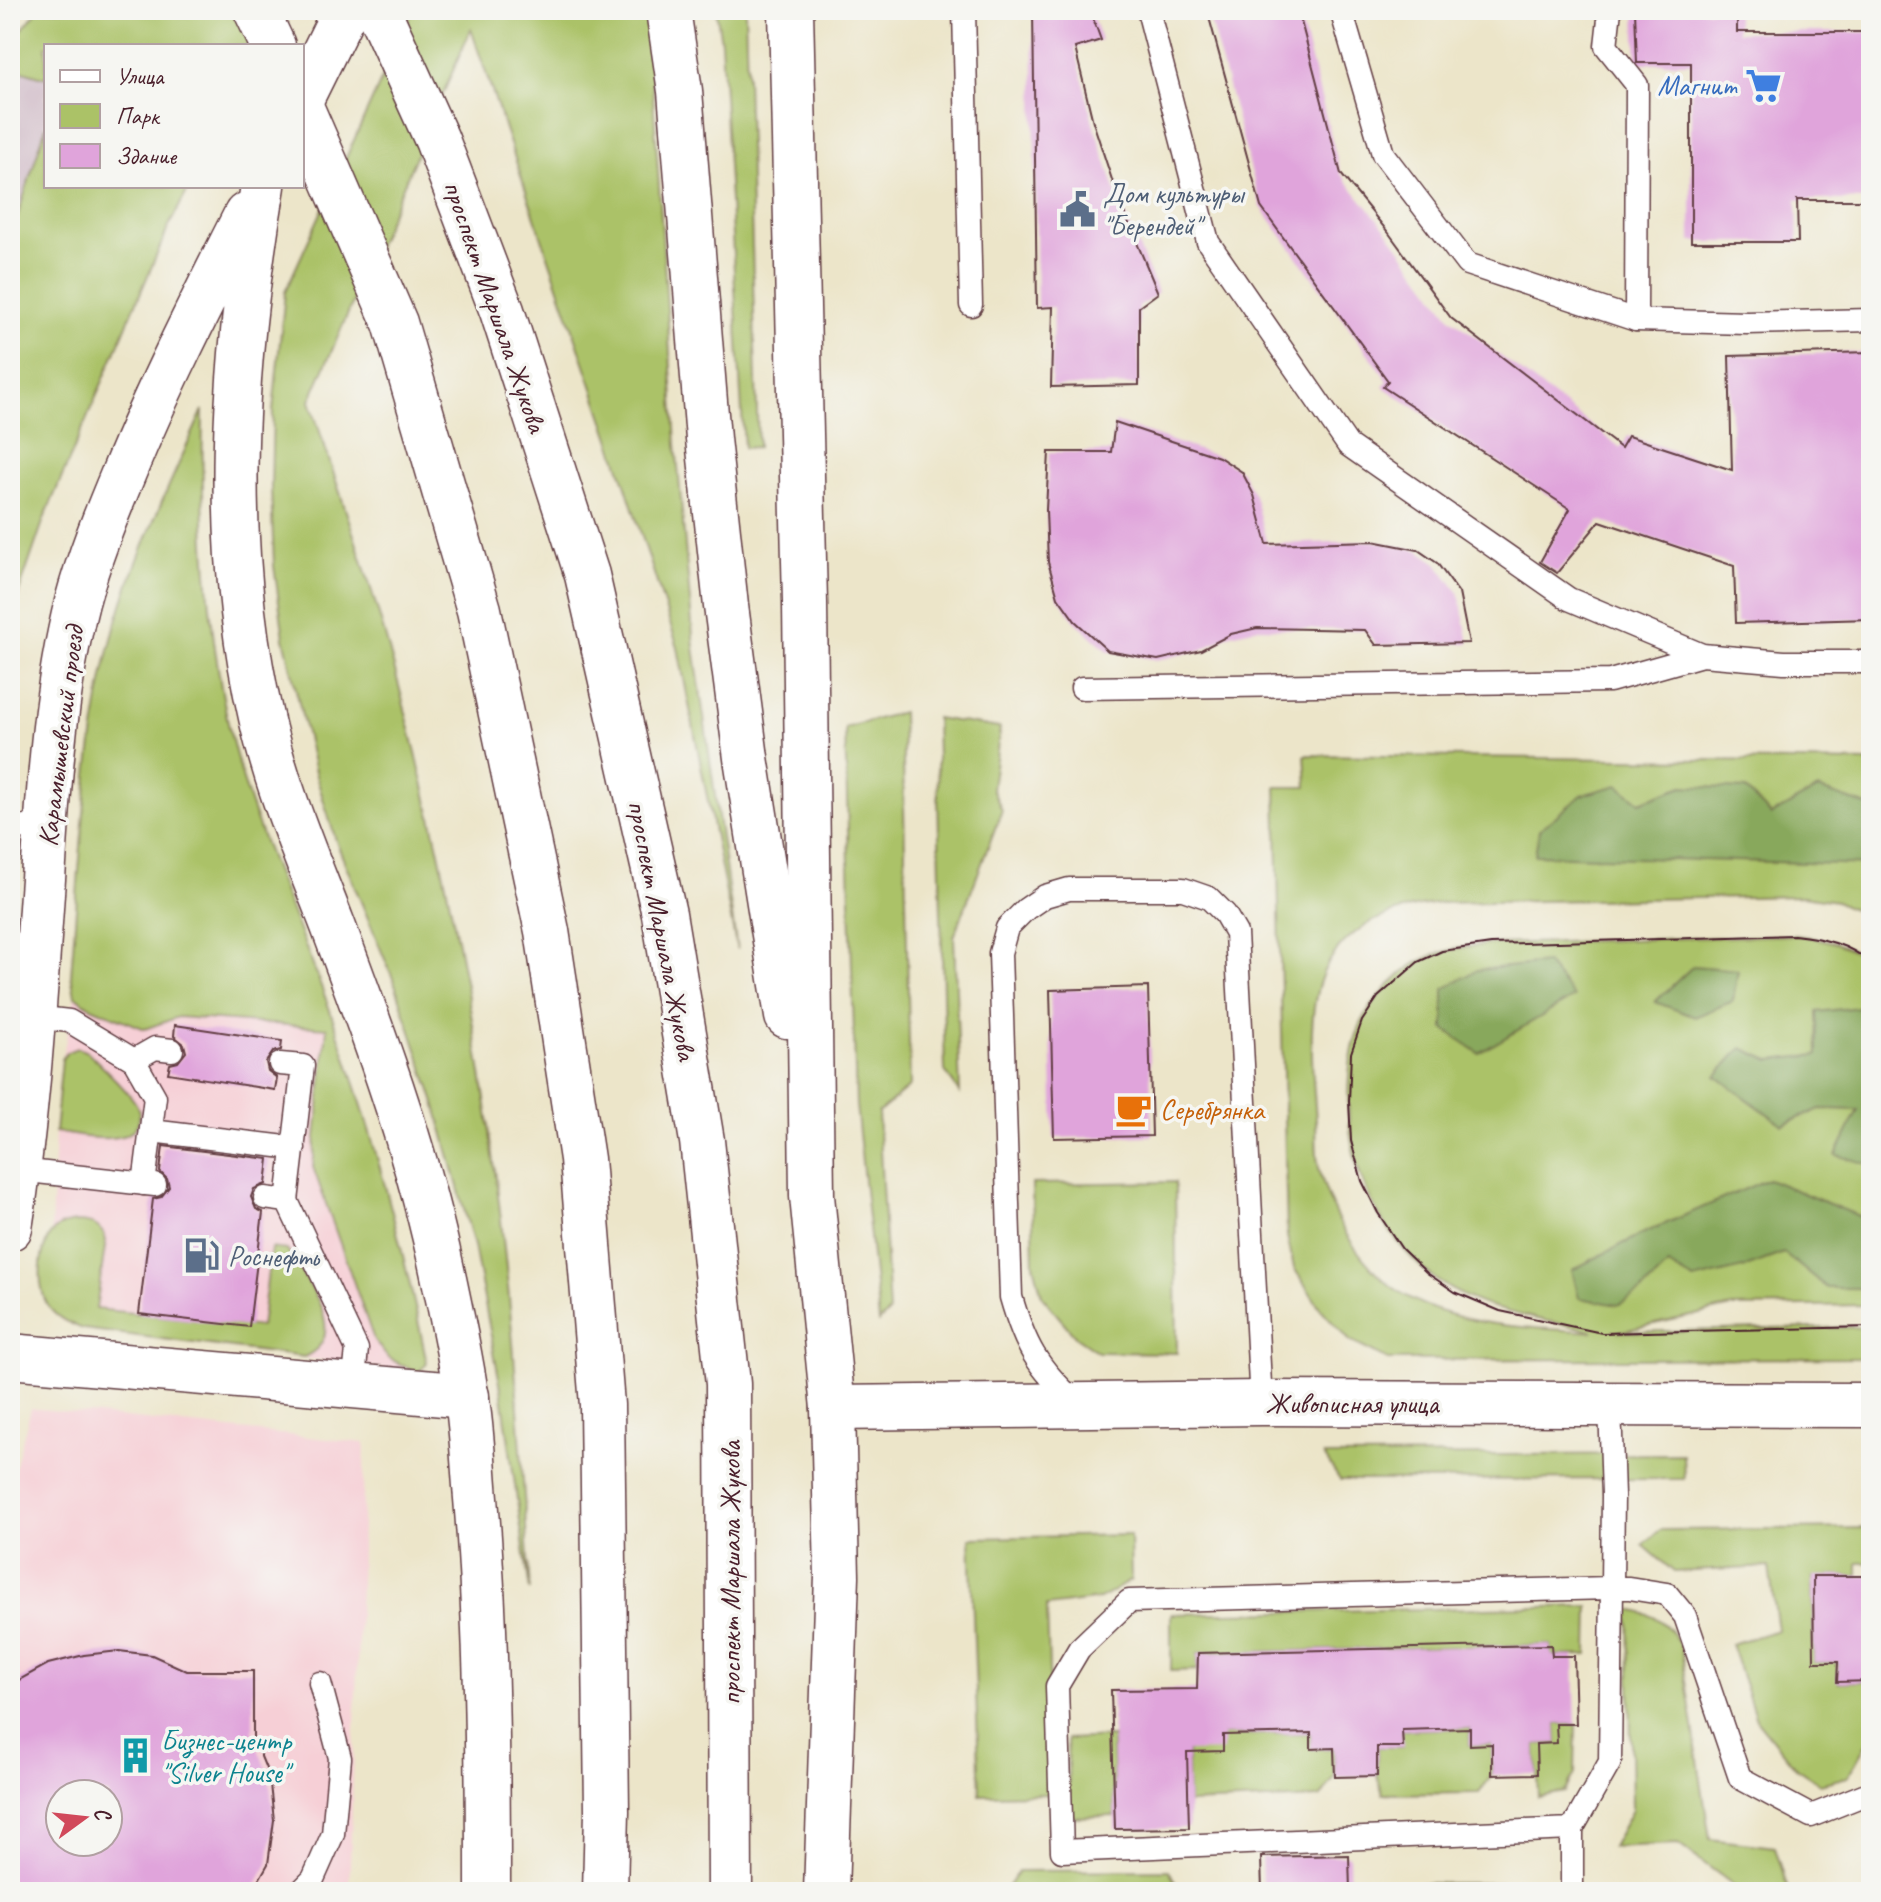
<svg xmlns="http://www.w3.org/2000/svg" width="1881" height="1902" font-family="Caveat,sans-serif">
<rect width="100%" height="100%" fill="#f6f6f2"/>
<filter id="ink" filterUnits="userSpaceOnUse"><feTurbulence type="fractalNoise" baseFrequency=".0125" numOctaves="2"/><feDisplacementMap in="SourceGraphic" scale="16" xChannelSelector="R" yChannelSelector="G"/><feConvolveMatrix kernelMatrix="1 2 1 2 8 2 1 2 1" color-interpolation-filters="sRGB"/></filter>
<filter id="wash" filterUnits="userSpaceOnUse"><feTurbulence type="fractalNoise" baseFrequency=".006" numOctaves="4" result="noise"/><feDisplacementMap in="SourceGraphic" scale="32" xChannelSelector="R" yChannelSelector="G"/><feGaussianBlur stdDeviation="1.8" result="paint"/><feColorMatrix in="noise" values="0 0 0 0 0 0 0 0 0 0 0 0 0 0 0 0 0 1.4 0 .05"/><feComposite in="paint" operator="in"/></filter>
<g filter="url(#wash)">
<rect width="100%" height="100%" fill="#ece5c9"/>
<g fill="#f6cfd6" fill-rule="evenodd">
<path d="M75 996 89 1006 145 1029 178 1017 327 1028 313 1167 418 1373 83 1329 62 1321 47 1304 40 1283 45 1247 51 1233 55 1132 62 1059Z"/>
<path d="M31 1408 365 1443 349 1892H10V1487ZM60 1794H108V1842H60Z"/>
</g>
<path fill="#d1bdc9" d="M10 67 46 79V126L10 240Z"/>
<g fill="#abc267" stroke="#7a7049" stroke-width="2">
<path d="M38 10H278L260 46H46V78L10 67V44Z"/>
<path d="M413 10H644L648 20 676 444 694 647 737 950 678 648 617 459 471 29 310 401C340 495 374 590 399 686 434 820 464 961 485 1099 510 1262 520 1427 530 1591L502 1394 474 1246 436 1106 394 981 337 844 316 776 284 638 274 566 271 488 273 410 285 292Z"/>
<path d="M716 10H745L758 447 744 448 721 42Z"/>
<path d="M46 126V186H190L169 226 44 519 19 592 10 626V240Z"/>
<path d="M203 410C201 516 206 619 228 723 249 819 293 910 327 1002 370 1120 402 1241 427 1363L418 1373 388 1358 374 1340 313 1167 327 1028 178 1017 145 1029 89 1006 75 996 71 975C79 874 84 771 104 672 123 580 165 495 203 410Z"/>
<path d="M902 712 910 1086 878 1113 889 1312 879 1322 856 1105 845 728Z"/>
<path d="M936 718 1000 728 992 789 1002 810 954 937 960 1093 945 1071Z"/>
<path d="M1305 755 1871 762V918L1836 901 1803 896 1439 903C1394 909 1352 922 1327 965 1304 1006 1313 1074 1316 1120 1317 1135 1315 1153 1319 1168 1329 1210 1352 1252 1385 1281 1440 1328 1525 1327 1593 1332 1581 1327 1562 1324 1547 1321 1504 1312 1459 1301 1425 1271 1398 1247 1376 1215 1363 1182 1345 1139 1342 1064 1362 1022 1372 1000 1400 972 1420 961 1442 949 1466 947 1491 944L1794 935C1823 938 1849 944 1871 963V1305L1732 1307 1618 1332 1871 1327V1358L1388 1360 1350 1341 1320 1308 1294 1268 1287 1236 1276 787H1307Z"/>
<path d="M77 1048 88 1052C103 1068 122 1084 135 1102 138 1107 140 1114 139 1119 133 1150 76 1135 55 1132L62 1059 67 1052Z"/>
<path d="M1175 1182 1177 1353 1098 1352 1076 1337 1059 1317 1042 1296 1034 1264 1032 1184Z"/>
<path d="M78 1222C93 1223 101 1225 106 1240L96 1309 261 1327 271 1248 287 1250C305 1280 353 1335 304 1357L83 1329C69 1323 55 1318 47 1304 37 1286 39 1252 50 1235 57 1225 67 1223 78 1222Z"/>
<path d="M1683 1454 1684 1479 1340 1480 1324 1456Z"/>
<path d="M1871 1528V1563H1858V1576L1813 1577 1814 1662H1838V1682L1871 1681V1735L1848 1777 1820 1784 1796 1768 1756 1719 1731 1644 1778 1630 1769 1567 1674 1572 1643 1545 1660 1530Z"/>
<path d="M1130 1535 1131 1580 1100 1599 1047 1606 1053 1794 980 1795 970 1538Z"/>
<path d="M1589 1606 1588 1655 1552 1656 1551 1645 1198 1653V1670L1171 1671V1614Z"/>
<path d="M1629 1610C1657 1615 1668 1622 1681 1648L1710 1839 1775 1847 1789 1892H1743L1678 1844 1612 1847 1632 1810Z"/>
<path d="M1556 1724H1576L1575 1774 1564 1792 1538 1797 1536 1744 1557 1743Z"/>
<path d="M1470 1728V1745L1492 1744V1775L1479 1793 1383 1794 1377 1776V1747H1402V1730Z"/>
<path d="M1311 1733 1312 1749 1334 1748 1335 1777 1320 1798 1188 1803 1187 1752 1223 1735Z"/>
<path d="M1112 1737 1115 1816 1070 1817 1067 1739Z"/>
<path d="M1169 1870 1180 1892H1004L1018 1871Z"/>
<path d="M1366 1883H1551L1550 1892H1360Z"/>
</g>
<g fill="#88a85c" stroke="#696444" stroke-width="2">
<path d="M1618 785 1640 802 1683 786 1745 789 1771 815 1818 789 1871 807V865L1535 855 1539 830 1582 795Z"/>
<path d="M1546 963 1574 997 1479 1053 1444 1029V989L1477 970Z"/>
<path d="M1693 966 1738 970 1733 1001 1695 1017 1655 1002Z"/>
<path d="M1868 1006 1871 1009V1165L1836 1155 1858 1110 1820 1109 1783 1125 1716 1076 1742 1048 1770 1060 1818 1055 1817 1012Z"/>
<path d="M1768 1179 1871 1221V1288H1827L1784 1253 1743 1268 1694 1280 1668 1265 1641 1292 1618 1305 1579 1298 1572 1270 1644 1233Z"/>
</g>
<g id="blocks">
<g fill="#e0a4db" fill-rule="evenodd">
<path d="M1033 10H1090L1101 40 1075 48 1093 122 1117 195 1158 293 1139 307V385L1051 387 1053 307 1037 308Z"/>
<path d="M1207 10H1298L1341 174 1388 232 1451 318 1621 448 1628 436 1732 470 1729 356 1871 352V492H1866L1870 619 1736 623 1734 566 1600 521 1557 573 1540 562 1570 509 1383 387 1388 381 1261 207Z"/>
<path d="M1635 10H1737V32H1871V200H1797L1798 242H1691V63H1637Z"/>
<path d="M1115 422 1219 457 1242 472 1254 495 1267 544 1373 541 1418 550 1437 563 1459 593 1469 643 1376 645 1365 630 1257 628 1231 634 1201 650 1158 660 1108 651 1075 621 1058 597 1048 562 1046 510 1049 452H1111Z"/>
<path d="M1148 987 1152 1136 1054 1138 1050 990Z"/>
<path d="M175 1025 282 1041 281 1050 273 1052 266 1062 268 1071 277 1078 275 1090 168 1073 170 1064 178 1062 186 1052 184 1044 174 1036Z"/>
<path d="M163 1146 269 1159 266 1184 254 1189 251 1197 256 1209 263 1212 249 1327 139 1314 153 1199 161 1197 169 1187 167 1179 160 1172Z"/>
<path d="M1813 1576H1871V1681L1837 1682 1838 1662H1814Z"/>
<path d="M1551 1645 1552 1656H1574L1576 1724H1556L1557 1743 1536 1744 1537 1774 1492 1775V1744L1470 1745V1728L1402 1730 1403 1747H1377V1776L1335 1777 1334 1748 1311 1749V1733L1223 1735V1751L1187 1752 1189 1828 1115 1829 1111 1690 1197 1689 1198 1653Z"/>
<path d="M119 1651 152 1655 187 1671H253V1737L269 1776 274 1820 268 1864 252 1892H10V1687L17 1681 48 1664 84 1655ZM60 1794H108V1842H60Z"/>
<path d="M1349 1855 1350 1892H1262L1261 1857Z"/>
</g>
</g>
</g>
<g filter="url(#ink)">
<use href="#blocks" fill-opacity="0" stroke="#623d43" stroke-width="2"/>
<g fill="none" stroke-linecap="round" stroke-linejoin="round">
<defs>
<g id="lane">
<path d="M964 10 971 305"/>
<path d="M1148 10 1208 242 1348 445 1569 599 1702 655 1784 662H1871"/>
<path d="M1341 10 1383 154 1467 264 1636 320"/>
<path d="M1610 10 1606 46 1637 85 1636 320 1747 323 1871 320"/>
<path d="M1082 688 1610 681 1702 655"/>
<path d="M10 826 46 829"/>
<path d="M34 1017 69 1021 134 1060 155 1097 144 1184"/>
<path d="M134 1060 155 1048 172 1050"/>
<path d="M280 1064 303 1066 287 1201"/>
<path d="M151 1131 294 1148"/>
<path d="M19 1170 155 1185"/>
<path d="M265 1198 287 1201 357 1349 353 1388"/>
<path d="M1075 1402C1037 1367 1025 1346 1011 1297L1000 953 1007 928 1026 909 1045 896 1069 889H1183L1209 898 1225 914 1236 933 1261 1403"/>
<path d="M1610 1403 1613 1496 1610 1762 1572 1829 1062 1851 1057 1686 1079 1649 1129 1601 1610 1588H1629L1667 1594 1685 1616 1740 1778 1811 1816 1871 1792"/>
<path d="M1572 1829V1892"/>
<path d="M300 1892 313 1879 333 1834 340 1758 320 1683"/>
</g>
<path id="street" d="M10 1356 467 1396"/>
<g id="secondary">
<path d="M668 10 680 91 708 439 726 606 746 758 787 1016"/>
<path d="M791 10 805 603 812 1196 833 1408 837 1576 826 1892"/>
<path d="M302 97 345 10"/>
<path d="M263 186C233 360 221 543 261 717 277 788 306 856 332 923 373 1032 414 1143 439 1256 449 1302 459 1348 466 1394 472 1428 473 1464 476 1498 487 1630 488 1760 488 1892"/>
<path d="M10 1228C28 1112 35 995 43 879 49 787 54 692 77 602 89 557 106 515 124 472 160 384 203 300 246 215"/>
<path d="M833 1408 1261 1403 1871 1405"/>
</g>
<g id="primary">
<path d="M256 10 273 46"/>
<path d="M378 10 437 140 502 311 587 575 664 914 702 1141 728 1384 730 1892"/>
<path d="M302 109 395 323 479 610 547 931 582 1159 602 1405 607 1811 605 1892"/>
</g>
</defs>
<use href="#lane" stroke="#623d43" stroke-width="25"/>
<use href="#street" stroke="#623d43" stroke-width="47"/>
<use href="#secondary" stroke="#623d43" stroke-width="47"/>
<use href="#primary" stroke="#623d43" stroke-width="47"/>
<use href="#lane" stroke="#fff" stroke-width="22"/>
<use href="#street" stroke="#fff" stroke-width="44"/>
<use href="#secondary" stroke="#fff" stroke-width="44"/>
<use href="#primary" stroke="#fff" stroke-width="44"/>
<path stroke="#4a1f2b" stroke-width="2" d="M1871 963C1849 944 1823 938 1794 935L1491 944 1442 951 1418 962 1378 997 1362 1021 1351 1053 1349 1101 1351 1141 1362 1181 1378 1213 1402 1249 1427 1273 1455 1292 1500 1311 1602 1333 1871 1327"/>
</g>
</g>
<defs>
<symbol id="supermarket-bare" viewBox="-9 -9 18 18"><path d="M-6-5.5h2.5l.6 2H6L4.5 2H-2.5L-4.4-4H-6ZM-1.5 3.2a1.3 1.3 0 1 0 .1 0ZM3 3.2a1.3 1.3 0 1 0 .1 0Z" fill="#3f7fe0" stroke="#f6f6f2" stroke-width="2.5" paint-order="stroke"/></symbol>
<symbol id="civic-bare" viewBox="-9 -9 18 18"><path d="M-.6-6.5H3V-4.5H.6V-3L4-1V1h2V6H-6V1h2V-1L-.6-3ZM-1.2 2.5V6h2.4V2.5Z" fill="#5c6f8a" stroke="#f6f6f2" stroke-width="2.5" paint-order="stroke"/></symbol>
<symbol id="cafe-bare" viewBox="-9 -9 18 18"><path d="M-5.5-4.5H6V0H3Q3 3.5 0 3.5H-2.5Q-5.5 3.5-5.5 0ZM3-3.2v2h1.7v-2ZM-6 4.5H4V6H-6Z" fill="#e8710a" stroke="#f6f6f2" stroke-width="2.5" paint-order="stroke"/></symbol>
<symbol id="fuel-bare" viewBox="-9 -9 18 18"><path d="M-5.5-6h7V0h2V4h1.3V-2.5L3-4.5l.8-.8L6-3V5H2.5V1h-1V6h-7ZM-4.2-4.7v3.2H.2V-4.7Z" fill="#5c6f8a" stroke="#f6f6f2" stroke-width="2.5" paint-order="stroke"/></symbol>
<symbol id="building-bare" viewBox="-9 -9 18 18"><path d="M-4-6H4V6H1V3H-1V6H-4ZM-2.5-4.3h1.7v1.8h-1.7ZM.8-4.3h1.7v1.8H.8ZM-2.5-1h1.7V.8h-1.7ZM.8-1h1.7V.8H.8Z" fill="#0f9aa8" stroke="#f6f6f2" stroke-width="2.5" paint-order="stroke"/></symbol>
</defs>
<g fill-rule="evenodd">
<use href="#supermarket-bare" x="1738" y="60" width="51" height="51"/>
<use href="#civic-bare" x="1052" y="184" width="51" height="51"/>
<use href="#cafe-bare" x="1108" y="1084" width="51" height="51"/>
<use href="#fuel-bare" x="176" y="1230" width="51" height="51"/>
<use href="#building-bare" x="110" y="1730" width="51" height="51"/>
</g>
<g text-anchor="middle" stroke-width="7" stroke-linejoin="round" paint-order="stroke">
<g font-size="28" fill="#366cbe" stroke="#f6f6f2" text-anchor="end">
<text x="1737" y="95">Магнит</text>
</g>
<g font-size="28" fill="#4e5e75" stroke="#f6f6f2" text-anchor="start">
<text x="1103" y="203">Дом культуры<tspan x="1103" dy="32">"Берендей"</tspan></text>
<text x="228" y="1266">Роснефть</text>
</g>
<g font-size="28" fill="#4a1f2b" stroke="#f6f6f2">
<text transform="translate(496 306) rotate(71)" y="10">проспект Маршала Жукова</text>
<text transform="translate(60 736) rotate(-83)" y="10">Карамышевский проезд</text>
<text transform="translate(663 930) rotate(79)" y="10">проспект Маршала Жукова</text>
<text x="1352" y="1413">Живописная улица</text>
<text transform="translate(730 1573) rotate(-90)" y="10">проспект Маршала Жукова</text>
</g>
<g font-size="28" fill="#c56008" stroke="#f6f6f2" text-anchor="start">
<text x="1160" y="1119">Серебрянка</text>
</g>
<g font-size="28" fill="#0d838f" stroke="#f6f6f2" text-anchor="start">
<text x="161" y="1750">Бизнес-центр<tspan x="161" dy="32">"Silver House"</tspan></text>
</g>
</g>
<rect width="1881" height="1902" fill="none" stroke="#f6f6f2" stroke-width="40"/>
<rect x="44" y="44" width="260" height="144" fill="#f6f6f2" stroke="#b1a0a2" stroke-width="2"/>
<rect x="60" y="70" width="40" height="12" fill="#ffffff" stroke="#b1a0a2" stroke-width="2"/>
<text x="116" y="84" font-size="24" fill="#4a1f2b">Улица</text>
<rect x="60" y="104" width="40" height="24" fill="#abc267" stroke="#b1a0a2" stroke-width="2"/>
<text x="116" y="124" font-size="24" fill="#4a1f2b">Парк</text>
<rect x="60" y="144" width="40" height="24" fill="#e0a4db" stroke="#b1a0a2" stroke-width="2"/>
<text x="116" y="164" font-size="24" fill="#4a1f2b">Здание</text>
<g transform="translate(84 1818) rotate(75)"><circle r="38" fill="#f6f6f2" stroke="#b1a0a2" stroke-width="2"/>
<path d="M0-6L14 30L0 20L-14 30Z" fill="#d1495b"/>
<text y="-12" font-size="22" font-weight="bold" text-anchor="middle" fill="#4a1f2b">С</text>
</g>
</svg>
